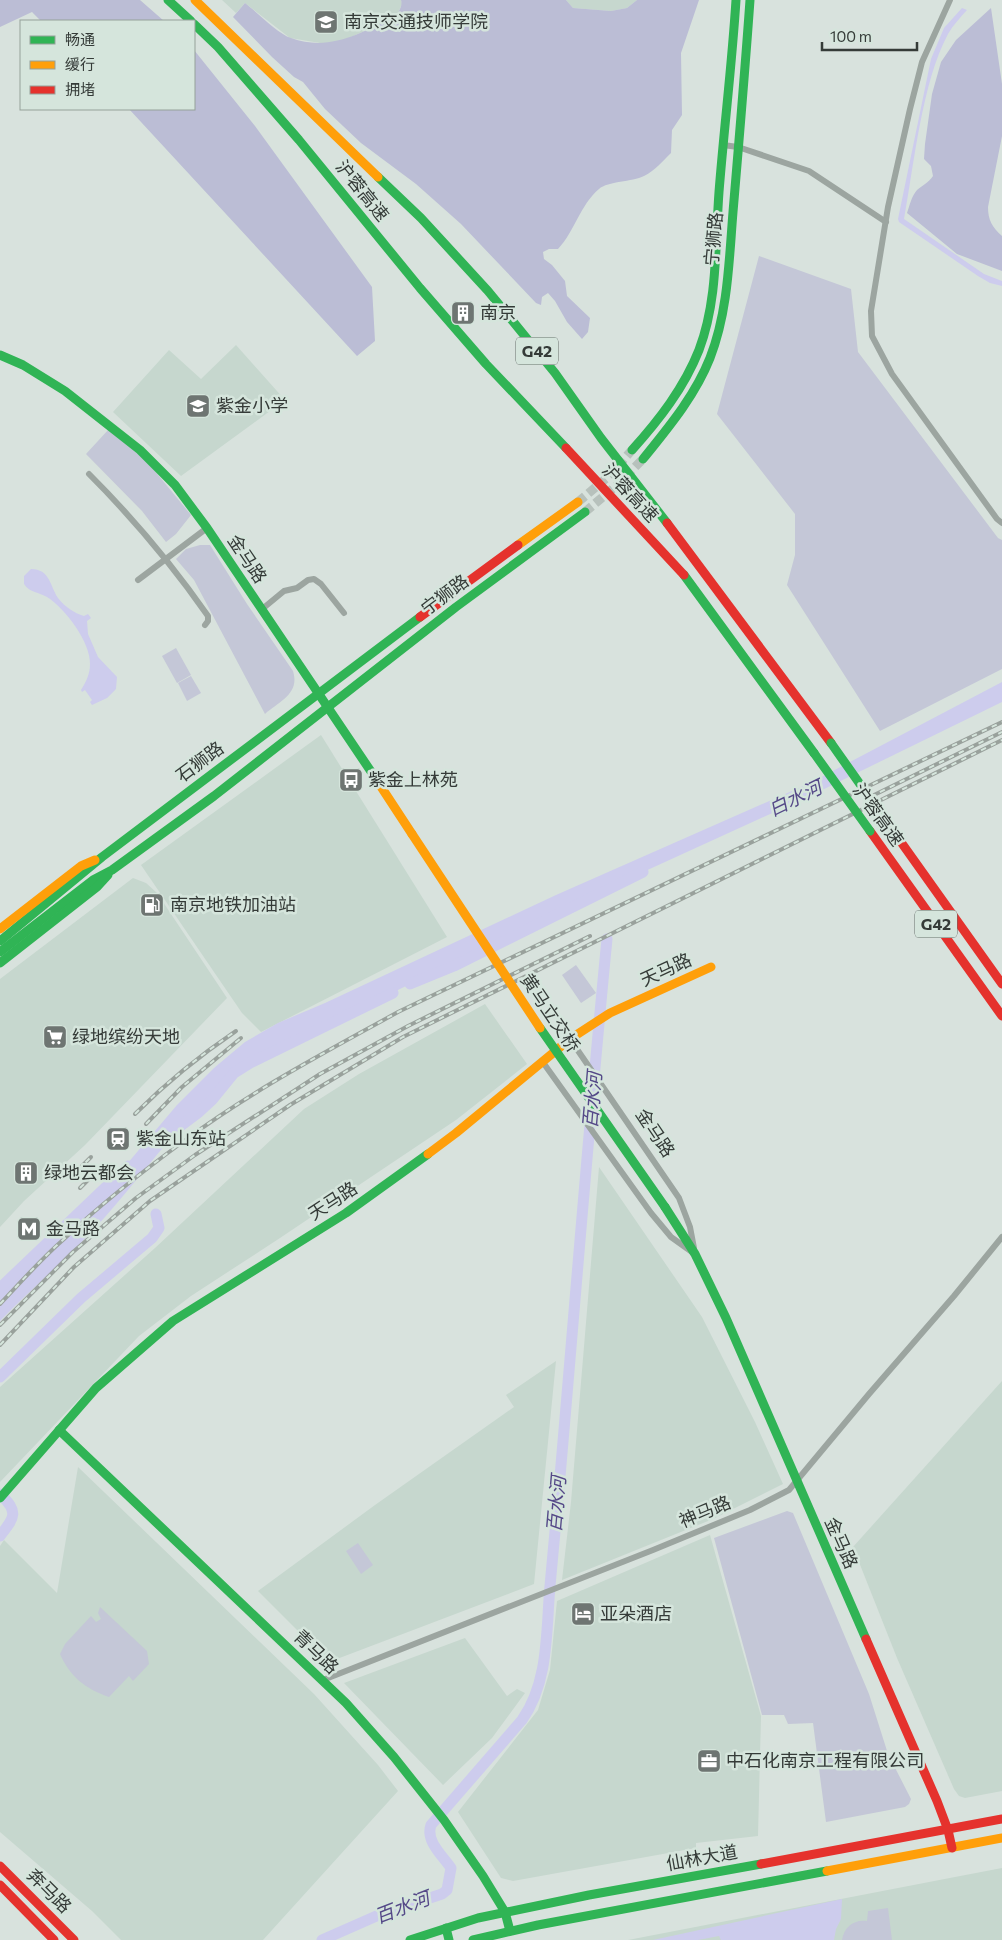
<svg xmlns="http://www.w3.org/2000/svg" width="1002" height="1940" font-family="Commissioner,'Noto Sans SC',sans-serif">
<rect width="100%" height="100%" fill="#d8e2dd"/>
<g fill="#c6d7ce">
<path d="M222 0H401L402 4 398 13 393 18 349 38 336 43H320L290 38 245 3 236 13Z"/>
<path d="M566 0H637L627 8 611 11 573 8Z"/>
<path d="M236 345 285 400 181 476 113 412 169 350 201 379Z"/>
<path d="M321 735 447 937 261 1032 242 1013 141 865Z"/>
<path d="M133 878 146 883 157 893 227 998 85 1145 24 1201 0 1227V979Z"/>
<path d="M485 1004 527 1064 456 1120 280 1238 191 1296 139 1336 0 1482V1387L155 1248 304 1109 359 1074Z"/>
<path d="M599 1167 702 1317 755 1422 783 1484 713 1519 562 1580 571 1502Z"/>
<path d="M556 1361 534 1584 329 1662 258 1591 375 1505 514 1407 506 1395Z"/>
<path d="M1002 1381V1791L965 1798 959 1796 954 1789 897 1658 853 1547Z"/>
<path d="M78 1467 314 1694 378 1765 398 1791 263 1940H121L92 1911 0 1832V1546L4 1540 57 1593Z"/>
<path d="M710 1535 761 1716 758 1836 696 1843V1848L513 1881 501 1878 458 1812 538 1710 550 1670 557 1601Z"/>
<path d="M465 1638 507 1696 517 1689 525 1693 492 1738 443 1785 344 1683Z"/>
<path d="M1002 1868V1940H628L955 1877Z"/>
</g>
<g fill="#c4c7d7">
<path d="M759 256 851 289 858 352 998 538 1002 540V669L880 731 787 585 795 555V514L717 414Z"/>
<path d="M109 429 140 453 191 515 176 534 166 542 142 511 86 454Z"/>
<path d="M200 545H210L247 604 293 671C300 694 280 701 265 714L194 580 176 559 186 549Z"/>
<path d="M176 648 191 675 177 683 162 656Z"/>
<path d="M191 676 201 693 187 701 178 683Z"/>
<path d="M576 965 596 993 581 1003 562 975Z"/>
<path d="M787 1511 793 1513 869 1694 888 1754 911 1799 909 1804 905 1807 826 1822 813 1723 788 1724 784 1715H762L714 1538Z"/>
<path d="M358 1543 373 1565 361 1574 346 1551Z"/>
<path d="M100 1607 147 1651 149 1664 133 1681 129 1676 109 1697C86 1689 70 1677 60 1654L65 1644 91 1616 96 1622 101 1619 98 1613Z"/>
<path d="M888 1908 892 1940H842C844 1927 854 1919 867 1921L868 1911Z"/>
</g>
<g fill="#bbbdd5">
<path d="M0 0H140L164 21H41L32 12 0 27Z"/>
<path d="M401 0H566L573 8 611 11 627 8 637 0H699L681 53 682 115 672 130 671 153C663 161 654 171 644 176 632 182 608 181 599 189 580 205 575 231 558 249H549L543 252 544 259 552 265 565 281 567 296 590 318 588 332 582 339 567 322 555 301 548 293 542 297 541 305 536 303 461 224 416 184 361 143 325 109 303 82 294 77 272 57 233 17 245 3C257 12 278 34 291 38 329 52 360 33 393 18 398 13 403 7 401 0Z"/>
<path d="M991 8 1002 84V136L988 207C988 220 992 227 1002 236V271L957 254 907 213C910 205 911 197 917 190 923 185 928 183 933 176L931 166 924 159 925 144 932 94 941 62 956 40Z"/>
<path d="M194 50 255 126 372 287 375 341 357 356 129 109H194Z"/>
</g>
<g fill="#cdcced">
<path d="M962 8 967 10C960 18 953 25 948 34 922 82 914 165 904 219L984 274 1002 281V286L990 283 978 276 899 222 898 219 931 59 944 28Z"/>
<path d="M31 569C50 569 50 586 58 598 65 607 74 613 84 616L88 614 91 618 87 621 88 634 98 657 117 677 116 689 107 698 92 705 90 702 92 700 85 690 82 692 81 690C86 682 90 674 90 664 91 643 65 608 47 597 39 592 30 593 24 584V576Z"/>
<path d="M1002 682V702L816 793 595 894 254 1060C193 1103 154 1161 105 1217 73 1254 34 1286 0 1321V1285L75 1220 104 1191 177 1105 214 1068 245 1042 278 1023 325 1003 556 895 810 783Z"/>
<path d="M842 1899 841 1919 836 1929 834 1940H721L719 1936 698 1940H653Z"/>
</g>
<g fill="none" stroke-linecap="round" stroke-linejoin="round">
<g stroke="#cdcced" stroke-width="11">
<path d="M410 984 454 966 643 872"/>
<path d="M171 1133 199 1112 212 1100 234 1073 250 1063 393 993"/>
<path d="M0 1288 128 1166"/>
<path d="M0 1377 81 1298 152 1238 159 1228 156 1214"/>
<path d="M0 1494C19 1512 15 1517 0 1536"/>
<path d="M322 1940 381 1914 442 1894 447 1890 451 1868C443 1856 425 1841 431 1825L522 1720C549 1682 546 1631 550 1586 553 1554 556 1521 559 1488 575 1305 589 1122 607 939"/>
</g>
<g stroke="#b7c1bc" stroke-width="9" stroke-dasharray="9 4.5" stroke-linecap="butt">
<path d="M578 502 609 476 632 450"/>
<path d="M585 512 617 485 643 459"/>
</g>
<g stroke="#9ca5a0" stroke-width="6">
<path d="M950 0 922 62 910 109 888 207 871 311 872 336 892 374 997 519 1002 523"/>
<path d="M723 145 738 147 809 171 886 222"/>
<path d="M89 474C135 520 171 563 208 616V621L205 625"/>
<path d="M138 580 207 528"/>
<path d="M261 610 284 591 297 588 308 580 314 579 321 584 344 613"/>
<path d="M570 1039 679 1198 690 1227 694 1248"/>
<path d="M542 1061 651 1213 671 1237 692 1252"/>
<path d="M323 1680 653 1550 750 1510 789 1490 869 1394 954 1296 1002 1237"/>
</g>
<g stroke="#30b455" stroke-width="9">
<path d="M168 0 191 21"/>
<path d="M194 24 218 47 299 140 420 288 486 364 566 448"/>
<path d="M378 177 421 218 488 291 555 373 601 438 667 523"/>
<path d="M0 355 23 365 65 391 140 450 175 485 207 528 374 776"/>
<path d="M632 450C659 420 684 388 699 350 718 300 715 245 719 192 724 128 732 64 736 0"/>
<path d="M643 459C668 428 695 396 710 358 728 312 729 261 733 212 739 141 745 71 750 0"/>
<path d="M684 575 814 753"/>
<path d="M0 941 102 857 420 617"/>
<path d="M0 952 93 880 112 870 214 796 456 607 585 512"/>
<path d="M0 963 97 887 108 875"/>
<path d="M665 1207 695 1254 726 1318 866 1639"/>
<path d="M59 1430 346 1703 394 1757 444 1820 483 1876 505 1912 510 1931"/>
<path d="M0 1498 96 1388 173 1321 346 1213 428 1154"/>
<path d="M446 1928 449 1940"/>
<path d="M410 1940 478 1918 589 1895 761 1864"/>
<path d="M473 1940 538 1925 827 1871"/>
</g>
<g stroke="#ff9f0a" stroke-width="9">
<path d="M195 0 378 177"/>
<path d="M518 545 578 502"/>
<path d="M374 776 412 834"/>
<path d="M0 929 81 866 95 860"/>
<path d="M428 1154 456 1133 570 1039 610 1013 711 967"/>
<path d="M827 1871 1002 1838"/>
</g>
<g stroke="#e5322d" stroke-width="9">
<path d="M566 448 684 575"/>
<path d="M667 523 831 743"/>
<path d="M420 617 518 545"/>
<path d="M886 821 1002 984"/>
<path d="M870 831 1002 1016"/>
<path d="M866 1639 937 1801 948 1830 952 1848"/>
<path d="M761 1864 1002 1819"/>
<path d="M0 1866 74 1940"/>
<path d="M0 1885 54 1940"/>
</g>
<defs>
<g id="rail">
<path d="M870 797 1002 732"/>
<path d="M135 1114C167 1082 199 1056 236 1031"/>
<path d="M146 1124 182 1087 241 1038"/>
<path d="M70 1178 91 1157"/>
<path d="M80 1188 101 1167"/>
<path d="M0 1304C21 1282 41 1259 64 1239 101 1204 143 1171 184 1141 251 1091 326 1052 398 1012L1002 722"/>
<path d="M0 1325 73 1252 136 1198 195 1155 320 1074 408 1026 590 936"/>
<path d="M0 1345 74 1267 150 1201 290 1105 403 1037 1002 740"/>
</g>
</defs>
<use href="#rail" stroke="#99a19c" stroke-width="4"/>
<use href="#rail" stroke="#d5e5dc" stroke-width="2" stroke-dasharray="5.5" stroke-linecap="butt"/>
<g stroke="#30b455" stroke-width="9">
<path d="M831 743 886 821"/>
<path d="M814 753 870 831"/>
<path d="M540 1028 665 1207"/>
</g>
<path stroke="#ff9f0a" stroke-width="9" d="M412 834 540 1028"/>
</g>
<defs>
<symbol id="university-square" viewBox="-11 -11 22 22"><rect x="-9" y="-9" width="18" height="18" rx="4" fill="#6e7572" stroke="#d5e5dc"/><path d="M0-5L7-2L0 1L-7-2ZM-4 1L0 2.5L4 1V4Q0 6-4 4Z" fill="#fff"/></symbol>
<symbol id="building-square" viewBox="-11 -11 22 22"><rect x="-9" y="-9" width="18" height="18" rx="4" fill="#6e7572" stroke="#d5e5dc"/><path d="M-4-6H4V6H1V3H-1V6H-4ZM-2.5-4.3h1.7v1.8h-1.7ZM.8-4.3h1.7v1.8H.8ZM-2.5-1h1.7V.8h-1.7ZM.8-1h1.7V.8H.8Z" fill="#fff"/></symbol>
<symbol id="school-square" viewBox="-11 -11 22 22"><rect x="-9" y="-9" width="18" height="18" rx="4" fill="#6e7572" stroke="#d5e5dc"/><path d="M0-5L7-2L0 1L-7-2ZM-4 1L0 2.5L4 1V4Q0 6-4 4Z" fill="#fff"/></symbol>
<symbol id="bus-square" viewBox="-11 -11 22 22"><rect x="-9" y="-9" width="18" height="18" rx="4" fill="#6e7572" stroke="#d5e5dc"/><path d="M-5-6H5V4H4V6H2V4H-2V6H-4V4H-5ZM-3.5-4V0h7V-4ZM-3.5 1.2v1.5H-2V1.2ZM2 1.2v1.5H3.5V1.2Z" fill="#fff"/></symbol>
<symbol id="fuel-square" viewBox="-11 -11 22 22"><rect x="-9" y="-9" width="18" height="18" rx="4" fill="#6e7572" stroke="#d5e5dc"/><path d="M-5.5-6h7V0h2V4h1.3V-2.5L3-4.5l.8-.8L6-3V5H2.5V1h-1V6h-7ZM-4.2-4.7v3.2H.2V-4.7Z" fill="#fff"/></symbol>
<symbol id="supermarket-square" viewBox="-11 -11 22 22"><rect x="-9" y="-9" width="18" height="18" rx="4" fill="#6e7572" stroke="#d5e5dc"/><path d="M-6-5.5h2.5l.6 2H6L4.5 2H-2.5L-4.4-4H-6ZM-1.5 3.2a1.3 1.3 0 1 0 .1 0ZM3 3.2a1.3 1.3 0 1 0 .1 0Z" fill="#fff"/></symbol>
<symbol id="station-square" viewBox="-11 -11 22 22"><rect x="-9" y="-9" width="18" height="18" rx="4" fill="#6e7572" stroke="#d5e5dc"/><path d="M-3-6H3Q5-6 5-4V2Q5 4 3 4L4.5 6H3L1.5 4h-3L-3 6H-4.5L-3 4Q-5 4-5 2V-4Q-5-6-3-6ZM-3.5-4v3h7v-3ZM-3.5 1v1.5H-2V1ZM2 1v1.5H3.5V1Z" fill="#fff"/></symbol>
<symbol id="metro-square" viewBox="-11 -11 22 22"><rect x="-9" y="-9" width="18" height="18" rx="4" fill="#6e7572" stroke="#d5e5dc"/><path d="M-5.5 5V-5H-3L0 0L3-5H5.5V5H3V-.5L0 4L-3-.5V5Z" fill="#fff"/></symbol>
<symbol id="hotel-square" viewBox="-11 -11 22 22"><rect x="-9" y="-9" width="18" height="18" rx="4" fill="#6e7572" stroke="#d5e5dc"/><path d="M-6-4.5h1.5V1H6V5H4.5V3h-9V5H-6ZM-4 0a1.8 1.8 0 1 1 3.6 0ZM.5 0V-2.5h3Q6-2.5 6 0Z" fill="#fff"/></symbol>
<symbol id="office-square" viewBox="-11 -11 22 22"><rect x="-9" y="-9" width="18" height="18" rx="4" fill="#6e7572" stroke="#d5e5dc"/><path d="M-6-3h4V-5.5h4V-3h4V5H-6ZM-1-4.5V-3h2v-1.5ZM-6 0V1H6V0Z" fill="#fff"/></symbol>
</defs>
<g fill-rule="evenodd">
<use href="#university-square" x="312" y="8" width="28" height="28"/>
<use href="#building-square" x="449" y="299" width="28" height="28"/>
<use href="#school-square" x="184" y="392" width="28" height="28"/>
<use href="#bus-square" x="337" y="766" width="28" height="28"/>
<use href="#fuel-square" x="138" y="891" width="28" height="28"/>
<use href="#supermarket-square" x="41" y="1023" width="28" height="28"/>
<use href="#station-square" x="104" y="1125" width="28" height="28"/>
<use href="#building-square" x="12" y="1159" width="28" height="28"/>
<use href="#metro-square" x="15" y="1215" width="28" height="28"/>
<use href="#hotel-square" x="569" y="1600" width="28" height="28"/>
<use href="#office-square" x="695" y="1747" width="28" height="28"/>
</g>
<g text-anchor="middle" stroke-width="5" stroke-linejoin="round" paint-order="stroke">
<g fill="#d5e5dc" stroke="#656e69" stroke-width="1">
<rect x="516" y="337.5" width="42" height="27" rx="4"/>
<rect x="915" y="910.5" width="42" height="27" rx="4"/>
</g>
<g font-size="16" font-weight="bold" fill="#353b38">
<text x="537" y="357">G42</text>
<text x="936" y="930">G42</text>
</g>
<g font-size="18" fill="#353b38" stroke="#d5e5dc" text-anchor="start">
<text x="344" y="28">南京交通技师学院</text>
<text x="480" y="319">南京</text>
<text x="216" y="412">紫金小学</text>
<text x="368" y="786">紫金上林苑</text>
<text x="170" y="911">南京地铁加油站</text>
<text x="72" y="1043">绿地缤纷天地</text>
<text x="136" y="1145">紫金山东站</text>
<text x="44" y="1179">绿地云都会</text>
<text x="46" y="1235">金马路</text>
<text x="600" y="1620">亚朵酒店</text>
<text x="726" y="1767">中石化南京工程有限公司</text>
</g>
<g font-size="18" fill="#353b38" stroke="#d5e5dc">
<text transform="translate(362 191) rotate(51)" y="6">沪蓉高速</text>
<text transform="translate(714 239) rotate(-85)" y="6">宁狮路</text>
<text transform="translate(630 493) rotate(47)" y="6">沪蓉高速</text>
<text transform="translate(247 559) rotate(56)" y="6">金马路</text>
<text transform="translate(445 595) rotate(-37)" y="6">宁狮路</text>
<text transform="translate(200 762) rotate(-37)" y="6">石狮路</text>
<text transform="translate(878 815) rotate(54)" y="6">沪蓉高速</text>
<text transform="translate(666 970) rotate(-25)" y="6">天马路</text>
<text transform="translate(550 1013) rotate(56)" y="6">黄马立交桥</text>
<text transform="translate(655 1133) rotate(56)" y="6">金马路</text>
<text transform="translate(333 1201) rotate(-33)" y="6">天马路</text>
<text transform="translate(705 1512) rotate(-23)" y="6">神马路</text>
<text transform="translate(841 1543) rotate(66)" y="6">金马路</text>
<text transform="translate(316 1652) rotate(44)" y="6">青马路</text>
<text transform="translate(702 1858) rotate(-10)" y="6">仙林大道</text>
<text transform="translate(49 1891) rotate(45)" y="6">奔马路</text>
</g>
<g font-size="19" font-style="italic" fill="#554988" stroke="#d5e5dc">
<text transform="translate(795 798) rotate(-26)" y="7">白水河</text>
<text transform="translate(592 1100) rotate(-85)" y="7">百水河</text>
<text transform="translate(556 1504) rotate(-85)" y="7">百水河</text>
<text transform="translate(402 1907) rotate(-21)" y="7">百水河</text>
</g>
</g>
<rect x="20" y="20" width="175" height="90" fill="#d5e5dc" stroke="#95a19a"/>
<rect x="30" y="36" width="25" height="8" fill="#30b455" stroke="#95a19a"/>
<text x="65" y="45" font-size="15" fill="#353b38">畅通</text>
<rect x="30" y="61" width="25" height="8" fill="#ff9f0a" stroke="#95a19a"/>
<text x="65" y="70" font-size="15" fill="#353b38">缓行</text>
<rect x="30" y="86" width="25" height="8" fill="#e5322d" stroke="#95a19a"/>
<text x="65" y="95" font-size="15" fill="#353b38">拥堵</text>
<path d="M822 42v8h95v-8" fill="none" stroke="#353b38" stroke-width="2.5"/>
<text x="830" y="42" font-size="15" fill="#353b38" stroke="#d5e5dc" stroke-width="4" paint-order="stroke">100 m</text>
</svg>
